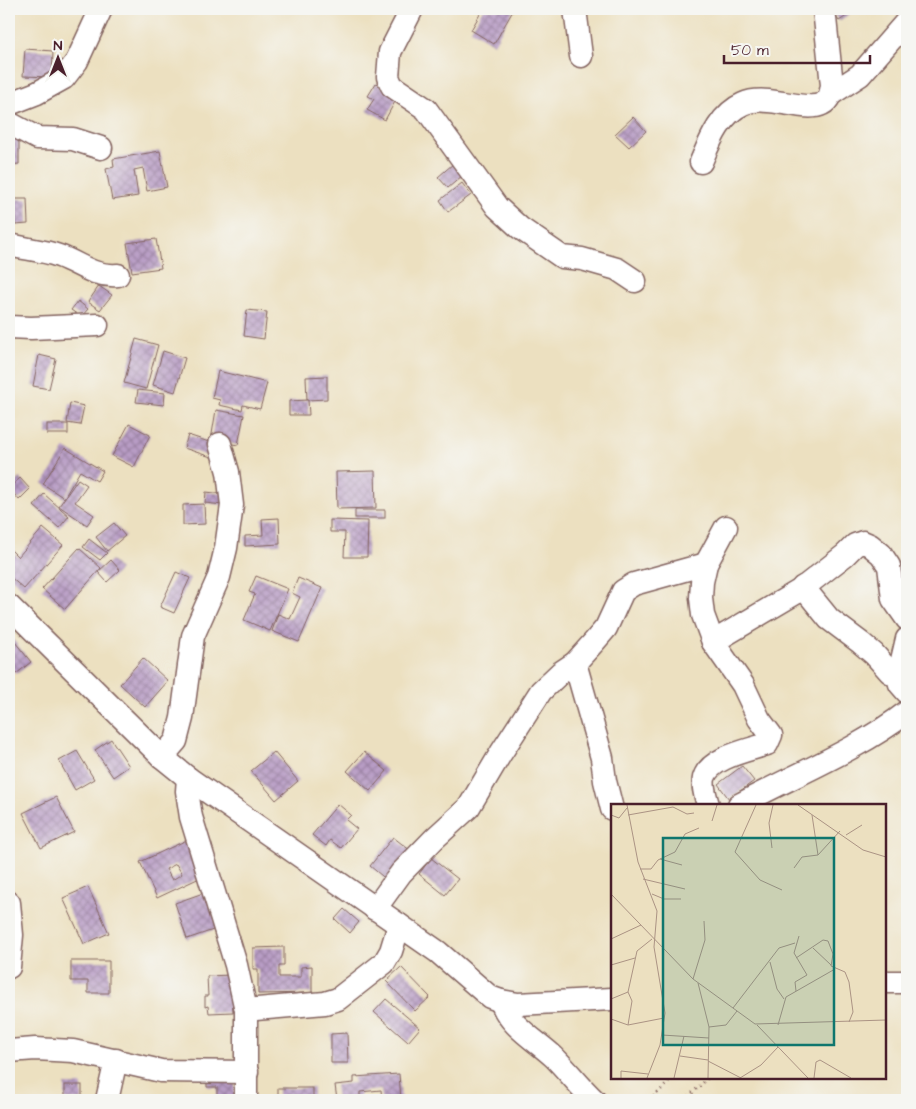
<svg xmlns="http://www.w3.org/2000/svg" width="916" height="1109" font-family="'Architects Daughter',sans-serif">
<defs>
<pattern id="building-cross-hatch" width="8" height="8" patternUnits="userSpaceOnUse" patternTransform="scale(1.25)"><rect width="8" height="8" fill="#b89cc5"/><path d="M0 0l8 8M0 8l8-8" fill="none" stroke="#987fa0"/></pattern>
</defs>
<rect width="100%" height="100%" fill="#f6f6f2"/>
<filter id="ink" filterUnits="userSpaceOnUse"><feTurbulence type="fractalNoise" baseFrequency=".02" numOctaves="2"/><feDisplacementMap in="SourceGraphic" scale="10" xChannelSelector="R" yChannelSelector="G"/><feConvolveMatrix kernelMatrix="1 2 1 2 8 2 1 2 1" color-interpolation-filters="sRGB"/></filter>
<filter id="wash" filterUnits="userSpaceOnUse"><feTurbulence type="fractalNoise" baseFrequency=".0096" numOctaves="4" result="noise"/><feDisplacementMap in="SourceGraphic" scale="20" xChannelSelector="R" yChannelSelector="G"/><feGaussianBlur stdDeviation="1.12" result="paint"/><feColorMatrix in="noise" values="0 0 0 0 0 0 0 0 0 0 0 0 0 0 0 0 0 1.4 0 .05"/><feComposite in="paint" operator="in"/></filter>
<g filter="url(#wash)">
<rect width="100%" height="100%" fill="#ece0c0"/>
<g id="blocks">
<g fill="url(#building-cross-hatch)" fill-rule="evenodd">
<path d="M483 9H514L494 44 471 30Z"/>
<path d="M832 9H857L839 21 831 10Z"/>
<path d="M25 49 53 51 52 77 23 76Z"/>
<path d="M376 83 398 96 385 120 367 110 374 99 368 96Z"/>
<path d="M633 117 646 131 629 147 615 134Z"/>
<path d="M9 138H19V164L9 165Z"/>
<path d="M160 151 167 187 147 191 143 168 134 170 138 196 112 200 106 169 114 167 113 159Z"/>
<path d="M453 164 463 175 448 188 438 177Z"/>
<path d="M462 183 471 195 448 212 440 200Z"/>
<path d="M14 199H27L28 224 15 225Z"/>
<path d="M156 239 161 268 132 272 127 243Z"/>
<path d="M99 286 112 295 100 310 88 302Z"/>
<path d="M78 301 88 309 81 317 71 310Z"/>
<path d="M247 310 267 312 264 339 244 336Z"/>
<path d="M136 339 158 345 146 389 124 383Z"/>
<path d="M163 351 185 358 175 392 153 385Z"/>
<path d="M39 355 56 359 49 389 33 386Z"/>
<path d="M218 371 267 383 260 409 243 405 242 410 219 405 220 400 212 398Z"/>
<path d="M327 376V399L307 400 306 377Z"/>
<path d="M138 390 165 393 164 405 136 402Z"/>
<path d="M308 400 309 415H289V401Z"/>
<path d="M70 403 84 406 80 425 67 423Z"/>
<path d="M216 410 244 415 238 445 211 440Z"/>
<rect x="47" y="424" width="21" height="10"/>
<path d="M129 424 150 435 134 467 112 456Z"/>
<path d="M188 435 218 445 214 458 184 448Z"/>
<path d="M65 448 103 471 97 481 80 471 64 498 43 484Z"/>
<path d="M375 471 376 508 337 509 336 472Z"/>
<path d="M20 478 30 489 19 500 9 488Z"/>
<path d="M78 479 87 485 75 502 94 515 87 525 59 506Z"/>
<path d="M206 492 224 494 223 505 205 503Z"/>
<path d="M44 494 69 516 59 528 34 506Z"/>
<path d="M204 504 205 524 183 525V505Z"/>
<rect x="355" y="510" width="30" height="8"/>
<path d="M279 518 280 544 245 546V536L263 535 262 519Z"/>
<path d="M330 520 368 521 367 557H344L345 532H330Z"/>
<path d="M114 523 125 536 107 551 96 537Z"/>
<path d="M43 528 63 545 24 589 9 576V548L18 557Z"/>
<path d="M89 539 107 553 100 560 83 547Z"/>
<path d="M79 548 101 568 65 609 42 589Z"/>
<path d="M111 560 120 570 107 582 98 572Z"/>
<path d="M176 572 190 578 174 613 160 607Z"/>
<path d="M256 576 288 589 270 631 244 620 255 594 249 592Z"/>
<path d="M298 578 322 588 299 642 272 631 278 614 290 619 300 597 292 593Z"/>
<path d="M11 637 31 662 16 674 9 665V639Z"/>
<path d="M143 658 168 681 145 707 120 684Z"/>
<path d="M111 739 129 766 113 777 95 750Z"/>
<path d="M77 751 94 779 75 790 59 761Z"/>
<path d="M274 752 298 781 276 800 251 771Z"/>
<path d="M364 752 387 771 370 791 347 771Z"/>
<path d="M742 766 754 781 729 799 718 784Z"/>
<path d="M56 797 74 832 41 848 23 813Z"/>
<path d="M338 804 351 815 346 820 357 829 341 848 330 840 326 846 312 835Z"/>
<path d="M393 837 411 851 388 881 370 866Z"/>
<path d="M191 838 208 874 157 898 140 862ZM176 864 182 874 172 880 166 869Z"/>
<path d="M431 858 458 879 445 895 419 874Z"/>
<path d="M88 887 109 933 84 944 63 898Z"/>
<path d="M206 892 219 928 187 939 175 903Z"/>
<path d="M344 909 359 922 350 933 335 919Z"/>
<path d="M284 947V966H279V977H301V967L312 966V993L258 994V969H253V948Z"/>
<path d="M71 961H109V993H88V981H71Z"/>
<path d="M401 967 430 997 415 1011 386 981Z"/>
<path d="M231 975 233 1012 209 1013 208 1006 205 1007V996H208L207 976Z"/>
<path d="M386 999 420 1028 408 1042 374 1012Z"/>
<path d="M347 1033 348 1063H331V1034Z"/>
<path d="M399 1074 401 1100H382L381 1090 360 1092V1100H337L335 1085 354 1083V1077Z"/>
<path d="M207 1078H235V1100H217V1087H207Z"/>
<rect x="65" y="1085" width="17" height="15"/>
<rect x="278" y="1088" width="35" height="12"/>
</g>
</g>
</g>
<g filter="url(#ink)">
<use href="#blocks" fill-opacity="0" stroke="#83635f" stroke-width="1"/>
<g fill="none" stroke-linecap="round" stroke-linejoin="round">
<defs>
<g id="minor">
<path d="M412 9 390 52 388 77 392 86 426 109 497 207 520 228 562 257 582 259 617 269 635 281"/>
<path d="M575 9 581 56"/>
<path d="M831 94 860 75 907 21"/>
<path d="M9 104 37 93 64 78 77 61 101 9"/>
<path d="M9 123 37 138 73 139 101 148"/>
<path d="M701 162C710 141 720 114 743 104 767 93 805 113 822 104 830 100 831 92 832 85L824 9"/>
<path d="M9 245C25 249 43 250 59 256 81 264 93 277 118 275"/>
<path d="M9 327 31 328 97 325"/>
<path d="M803 587 829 619 861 643 874 654 890 672 898 677"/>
<path d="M9 606 162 757 188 778 438 952 490 997 501 1001 518 1004 612 999"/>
<path d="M907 639 898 677 900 684 907 692"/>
<path d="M713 642 799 591 845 555 855 545 863 542 870 545 881 554 889 566 893 599 907 619"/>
<path d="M575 663 602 758 605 781 612 809"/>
<path d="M162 757 176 741 182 718 193 636 219 577 226 548 232 505 228 472 220 444"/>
<path d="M188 778 187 791 191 817 236 965 246 1010V1100"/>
<path d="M708 805C706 797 702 787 704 778 710 757 750 750 767 744L771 735 759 719 743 685 713 642 703 615 701 598 702 582 706 564 726 527"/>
<path d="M739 805C794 775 858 750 907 712"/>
<path d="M9 903 12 935 9 967"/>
<path d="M375 909 401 873 435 838 469 807 501 753 541 691 560 673 575 663 594 642 606 628 623 591 634 584 706 564"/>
<path d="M885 982H907"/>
<path d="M501 1001C509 1026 536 1040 554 1057 568 1071 580 1087 594 1100"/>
<path d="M246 1010 325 1003 338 999 384 963 391 951 399 925"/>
<path d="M9 1051 35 1049 73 1051 161 1071 247 1072"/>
<path d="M107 1100 116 1060"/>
</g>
</defs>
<use href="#minor" stroke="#83635f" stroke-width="25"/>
<g stroke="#83635f" stroke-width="3" stroke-dasharray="1 4" stroke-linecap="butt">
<path d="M650 1100 670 1081 676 1078"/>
<path d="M685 1100 708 1078"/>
</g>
<use href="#minor" stroke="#fff" stroke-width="22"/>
</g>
</g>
<g transform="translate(611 804)">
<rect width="275" height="275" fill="#ece0c0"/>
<path fill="none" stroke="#ab9384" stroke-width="1" d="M16 1 27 58 46 107 43 143 54 209 49 241 36 274M145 1 124 48 149 76 171 86M187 1 252 46 275 53M0 11 8 14 16 4M17 11 62 3 76 10 83 9M101 17 106 1M235 31 251 21M161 44 158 19 162 1M207 51 229 27M49 55 71 61M183 64 191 53 207 51 201 11M29 65H40L47 56 64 48 74 30 88 24M32 75 74 85M0 90 82 175 144 220 275 216M41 90 53 95H70M0 135 30 121M202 144 220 161M185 154 212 136 217 137 222 150 220 162 234 168 238 178 242 208 238 218M159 158 166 185 173 195M0 161 24 154M82 175 94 136 93 117M87 179 98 223 97 274M185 187 184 178 196 171 183 149 188 132M17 188 21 197 17 221M0 195 17 188 26 147 41 135M122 204 168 144 184 139M0 215 17 221 53 214M146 221 197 274M167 221 175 193 224 165M98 223 115 221 126 207M51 231 98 234M69 252 97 256M97 257 130 274M10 274V267L37 270M63 274 73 232M129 274 150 261 167 243M203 274 205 258 209 256 240 274"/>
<path fill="#0f766e" fill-opacity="0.15" stroke="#0f766e" stroke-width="2.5" d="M52 34H223V241H52Z"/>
<rect width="275" height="275" fill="none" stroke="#4a1f2b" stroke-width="2.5"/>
</g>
<rect width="916" height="1109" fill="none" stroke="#f6f6f2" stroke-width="30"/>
<g transform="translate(58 58)" stroke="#f6f6f2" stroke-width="4" paint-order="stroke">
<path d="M0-4L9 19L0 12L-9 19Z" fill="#4a1f2b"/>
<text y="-8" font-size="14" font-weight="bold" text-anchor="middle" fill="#4a1f2b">N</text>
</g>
<path d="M724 55v8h146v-8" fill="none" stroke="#4a1f2b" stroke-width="2.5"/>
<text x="731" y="55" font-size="15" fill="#4a1f2b" stroke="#f6f6f2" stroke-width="4" paint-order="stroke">50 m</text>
</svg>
